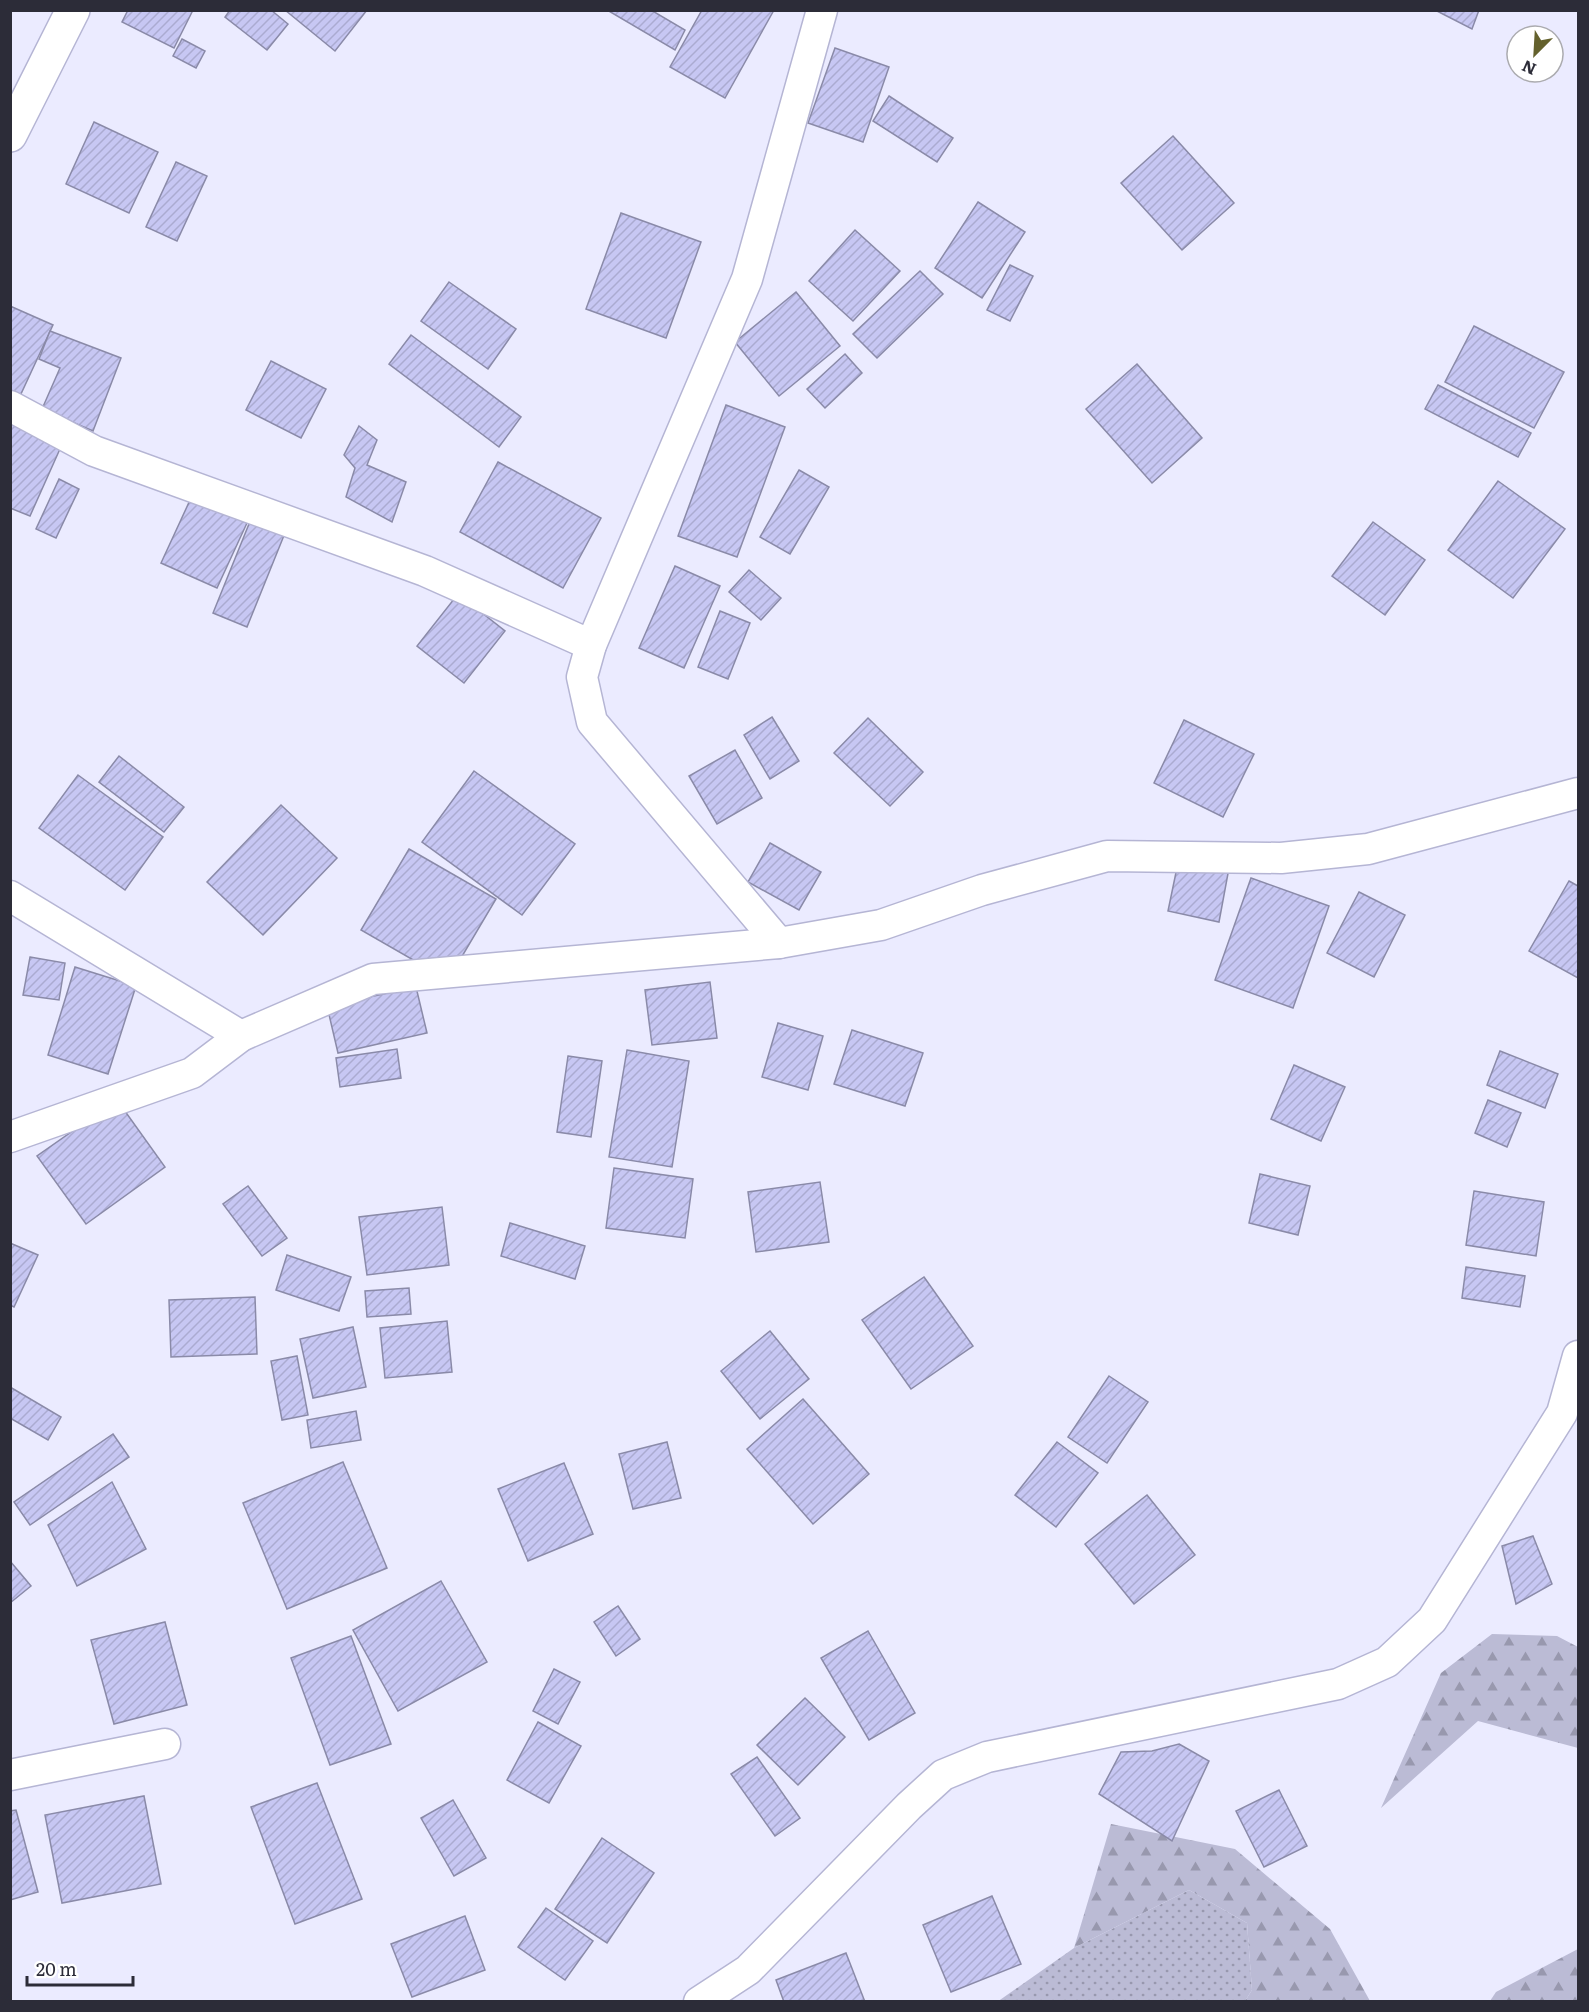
<svg xmlns="http://www.w3.org/2000/svg" width="1589" height="2012" font-family="Literata,serif">
<defs>
<pattern id="green-dots" width="8" height="8" patternUnits="userSpaceOnUse" patternTransform="scale(1.5)"><rect width="8" height="8" fill="#bbbbd5"/><path d="M2 2h.1M6 6h.1" fill="none" stroke="#9898ae" stroke-width="1.8" stroke-linecap="round"/></pattern>
<pattern id="forest-firs" width="22" height="20" patternUnits="userSpaceOnUse" patternTransform="scale(1.5)"><rect width="22" height="20" fill="#bbbbd5"/><path d="M5 1l3.5 6h-7zM16 11l3.5 6h-7z" fill="#9898ae"/></pattern>
<pattern id="building-hatch" width="6" height="6" patternUnits="userSpaceOnUse" patternTransform="scale(1.5)"><rect width="6" height="6" fill="#c7c7f3"/><path d="M-1 1l2-2M0 6l6-6M5 7l2-2" fill="none" stroke="#ababd1"/></pattern>
</defs>
<rect width="100%" height="100%" fill="#ebebff"/>
<path fill="url(#green-dots)" d="M1189 1890 1247 1923 1252 1990 1245 2001 997 2002 1074 1948Z"/>
<g fill="url(#forest-firs)">
<path d="M1492 1634 1557 1636 1578 1647V1748L1478 1721 1381 1808 1441 1673Z"/>
<path d="M1111 1824 1235 1849 1330 1929 1370 2001H1245L1252 1990 1247 1923 1189 1890 1074 1948Z"/>
<path d="M1578 1949V2001H1490L1496 1992Z"/>
</g>
<g fill="url(#building-hatch)" stroke="#8a8aa8" stroke-width="1.5">
<path d="M128 10H193L174 48 122 22Z"/>
<path d="M230 10H271L288 24 267 50 225 17Z"/>
<path d="M285 10H367L335 51Z"/>
<path d="M607 10H651L685 30 675 50Z"/>
<path d="M702 10H774L725 98 670 67Z"/>
<path d="M1435 10H1479L1472 29Z"/>
<path d="M182 39 205 51 196 68 173 56Z"/>
<path d="M835 48 889 67 863 142 808 123Z"/>
<path d="M889 96 953 138 937 162 873 121Z"/>
<path d="M94 122 158 152 129 213 66 184Z"/>
<path d="M1173 136 1234 203 1182 250 1121 183Z"/>
<path d="M176 162 207 176 177 241 146 227Z"/>
<path d="M978 202 1025 232 982 298 935 268Z"/>
<path d="M621 213 701 242 666 338 586 309Z"/>
<path d="M855 230 900 271 853 321 809 281Z"/>
<path d="M1010 265 1033 276 1010 321 987 310Z"/>
<path d="M920 271 943 294 877 358 853 334Z"/>
<path d="M449 282 516 329 488 369 421 321Z"/>
<path d="M796 292 840 346 779 396 735 342Z"/>
<path d="M10 306 53 325 20 396 10 392Z"/>
<path d="M1474 326 1564 372 1534 428 1445 382Z"/>
<path d="M50 331 121 358 93 431 42 409 60 368 39 359Z"/>
<path d="M411 335 521 417 499 447 389 364Z"/>
<path d="M845 354 862 373 825 408 807 389Z"/>
<path d="M271 361 326 389 301 438 246 410Z"/>
<path d="M1137 364 1202 438 1152 483 1086 409Z"/>
<path d="M1438 385 1531 433 1518 457 1425 409Z"/>
<path d="M726 405 785 427 737 557 678 536Z"/>
<path d="M10 416 64 440 30 516 10 508Z"/>
<path d="M359 426 377 440 367 465 406 482 392 522 346 497 355 468 344 455Z"/>
<path d="M498 462 601 518 563 588 460 532Z"/>
<path d="M799 470 829 487 790 554 760 537Z"/>
<path d="M59 479 79 489 56 538 36 529Z"/>
<path d="M1498 481 1565 529 1513 598 1448 550Z"/>
<path d="M191 498 247 523 217 588 161 563Z"/>
<path d="M251 519 285 533 247 627 213 613Z"/>
<path d="M1373 522 1425 560 1385 615 1332 576Z"/>
<path d="M675 566 720 586 684 668 639 648Z"/>
<path d="M749 570 781 598 761 620 729 592Z"/>
<path d="M458 594 505 631 464 683 417 646Z"/>
<path d="M720 611 750 623 728 679 698 667Z"/>
<path d="M772 717 799 761 770 779 744 735Z"/>
<path d="M868 718 923 772 890 806 834 753Z"/>
<path d="M1184 720 1254 754 1223 817 1154 783Z"/>
<path d="M735 750 762 798 717 824 689 776Z"/>
<path d="M119 756 184 807 164 832 99 782Z"/>
<path d="M474 771 575 844 522 915 422 842Z"/>
<path d="M78 775 163 837 125 890 39 828Z"/>
<path d="M281 805 337 858 263 935 207 882Z"/>
<path d="M770 843 821 872 799 910 748 882Z"/>
<path d="M409 849 496 899 448 980 361 930Z"/>
<path d="M1179 858 1229 868 1219 922 1168 911Z"/>
<path d="M1251 878 1329 906 1293 1008 1215 980Z"/>
<path d="M1569 881 1578 886V978L1529 951Z"/>
<path d="M1359 892 1405 915 1374 977 1327 953Z"/>
<path d="M30 957 65 963 59 1000 23 995Z"/>
<path d="M75 967 136 986 108 1074 48 1055Z"/>
<path d="M710 982 717 1038 652 1045 645 990Z"/>
<path d="M416 987 427 1033 338 1053 327 1006Z"/>
<path d="M778 1023 823 1036 808 1090 762 1077Z"/>
<path d="M852 1030 923 1053 905 1106 834 1084Z"/>
<path d="M397 1049 401 1078 340 1087 336 1058Z"/>
<path d="M627 1050 689 1061 672 1167 609 1157Z"/>
<path d="M1500 1051 1558 1074 1545 1108 1487 1085Z"/>
<path d="M568 1056 602 1061 591 1137 557 1132Z"/>
<path d="M1294 1065 1345 1087 1321 1141 1271 1119Z"/>
<path d="M117 1100 165 1167 86 1224 37 1156Z"/>
<path d="M1488 1100 1521 1113 1507 1147 1475 1133Z"/>
<path d="M614 1168 693 1179 685 1238 606 1228Z"/>
<path d="M1260 1174 1310 1186 1298 1235 1249 1223Z"/>
<path d="M820 1182 829 1242 756 1252 748 1192Z"/>
<path d="M248 1186 287 1238 262 1256 223 1204Z"/>
<path d="M1474 1191 1544 1202 1536 1256 1466 1245Z"/>
<path d="M442 1207 449 1265 367 1275 359 1217Z"/>
<path d="M510 1223 585 1246 575 1279 501 1256Z"/>
<path d="M10 1243 38 1255 14 1307 10 1305Z"/>
<path d="M287 1255 351 1277 339 1311 276 1290Z"/>
<path d="M1466 1267 1525 1276 1520 1307 1462 1298Z"/>
<path d="M924 1277 973 1346 911 1389 862 1320Z"/>
<path d="M409 1288 411 1314 367 1317 365 1291Z"/>
<path d="M255 1297 257 1354 171 1357 169 1300Z"/>
<path d="M447 1321 452 1372 385 1378 380 1328Z"/>
<path d="M353 1327 366 1387 313 1398 300 1339Z"/>
<path d="M770 1331 809 1379 760 1419 721 1371Z"/>
<path d="M297 1356 308 1415 282 1420 271 1361Z"/>
<path d="M1109 1376 1148 1402 1107 1463 1068 1437Z"/>
<path d="M10 1387 61 1417 48 1440 10 1418Z"/>
<path d="M803 1399 869 1474 813 1524 747 1449Z"/>
<path d="M356 1411 361 1440 311 1448 307 1420Z"/>
<path d="M113 1434 129 1457 30 1525 14 1502Z"/>
<path d="M667 1442 681 1498 633 1509 619 1454Z"/>
<path d="M1057 1442 1098 1473 1056 1527 1015 1495Z"/>
<path d="M343 1462 387 1568 287 1609 243 1503Z"/>
<path d="M564 1463 593 1534 528 1561 498 1489Z"/>
<path d="M112 1482 146 1549 77 1586 48 1525Z"/>
<path d="M1147 1495 1195 1555 1134 1604 1085 1544Z"/>
<path d="M1533 1536 1552 1584 1516 1604 1502 1546Z"/>
<path d="M10 1561 31 1586 10 1603Z"/>
<path d="M441 1581 487 1662 398 1711 353 1630Z"/>
<path d="M618 1606 640 1639 616 1656 594 1622Z"/>
<path d="M165 1622 187 1705 114 1724 91 1640Z"/>
<path d="M868 1631 915 1713 869 1740 821 1658Z"/>
<path d="M351 1636 391 1744 330 1765 291 1658Z"/>
<path d="M554 1669 580 1682 558 1724 533 1711Z"/>
<path d="M805 1698 845 1737 798 1785 757 1745Z"/>
<path d="M538 1722 581 1746 549 1803 507 1780Z"/>
<path d="M1179 1744 1209 1761 1172 1841 1099 1794 1121 1752 1152 1751Z"/>
<path d="M757 1757 800 1818 775 1836 731 1774Z"/>
<path d="M317 1783 362 1899 295 1924 251 1807Z"/>
<path d="M1279 1790 1307 1846 1264 1867 1236 1811Z"/>
<path d="M144 1796 161 1884 62 1903 45 1815Z"/>
<path d="M453 1800 486 1858 454 1876 421 1818Z"/>
<path d="M16 1810 38 1892 10 1900V1811Z"/>
<path d="M602 1838 654 1873 607 1943 555 1909Z"/>
<path d="M992 1896 1021 1964 951 1992 923 1925Z"/>
<path d="M546 1908 593 1941 565 1980 518 1947Z"/>
<path d="M465 1916 485 1970 412 1997 391 1944Z"/>
<path d="M846 1953 865 2002H784L776 1980Z"/>
</g>
<g fill="none" stroke-linecap="round" stroke-linejoin="round">
<defs>
<g id="street">
<path d="M10 406 94 451 425 571 591 645"/>
<path d="M10 896 241 1036"/>
<path d="M779 943 592 722 582 677 591 645 747 279 822 10"/>
<path d="M10 1137 192 1073 241 1036 373 979 779 943 881 925 982 890 1107 856 1281 858 1368 849 1578 793"/>
<path d="M10 1775 165 1744"/>
<path d="M699 2002 748 1970 909 1806 943 1775 987 1757 1338 1684 1387 1662 1432 1620 1562 1413 1578 1356"/>
</g>
<path id="secondary" d="M10 135 73 10"/>
</defs>
<use href="#street" stroke="#b5b5d4" stroke-width="33"/>
<use href="#secondary" stroke="#b5b5d4" stroke-width="36"/>
<use href="#street" stroke="#fff" stroke-width="30"/>
<use href="#secondary" stroke="#fff" stroke-width="33"/>
</g>
<rect width="1589" height="2012" fill="none" stroke="#2c2c38" stroke-width="24"/>
<g transform="translate(1535 54) rotate(204)"><circle r="28" fill="#ffffff" stroke="#ababaf" stroke-width="1.5"/>
<path d="M0-4.5L10 22L0 15L-10 22Z" fill="#64612d"/>
<text y="-9" font-size="16" font-weight="bold" text-anchor="middle" fill="#2c2c38">N</text>
</g>
<path d="M27 1976v9h106v-9" fill="none" stroke="#2c2c38" stroke-width="3"/>
<text x="36" y="1976" font-size="18" fill="#2c2c38" stroke="#ffffff" stroke-width="4.5" paint-order="stroke">20 m</text>
</svg>
